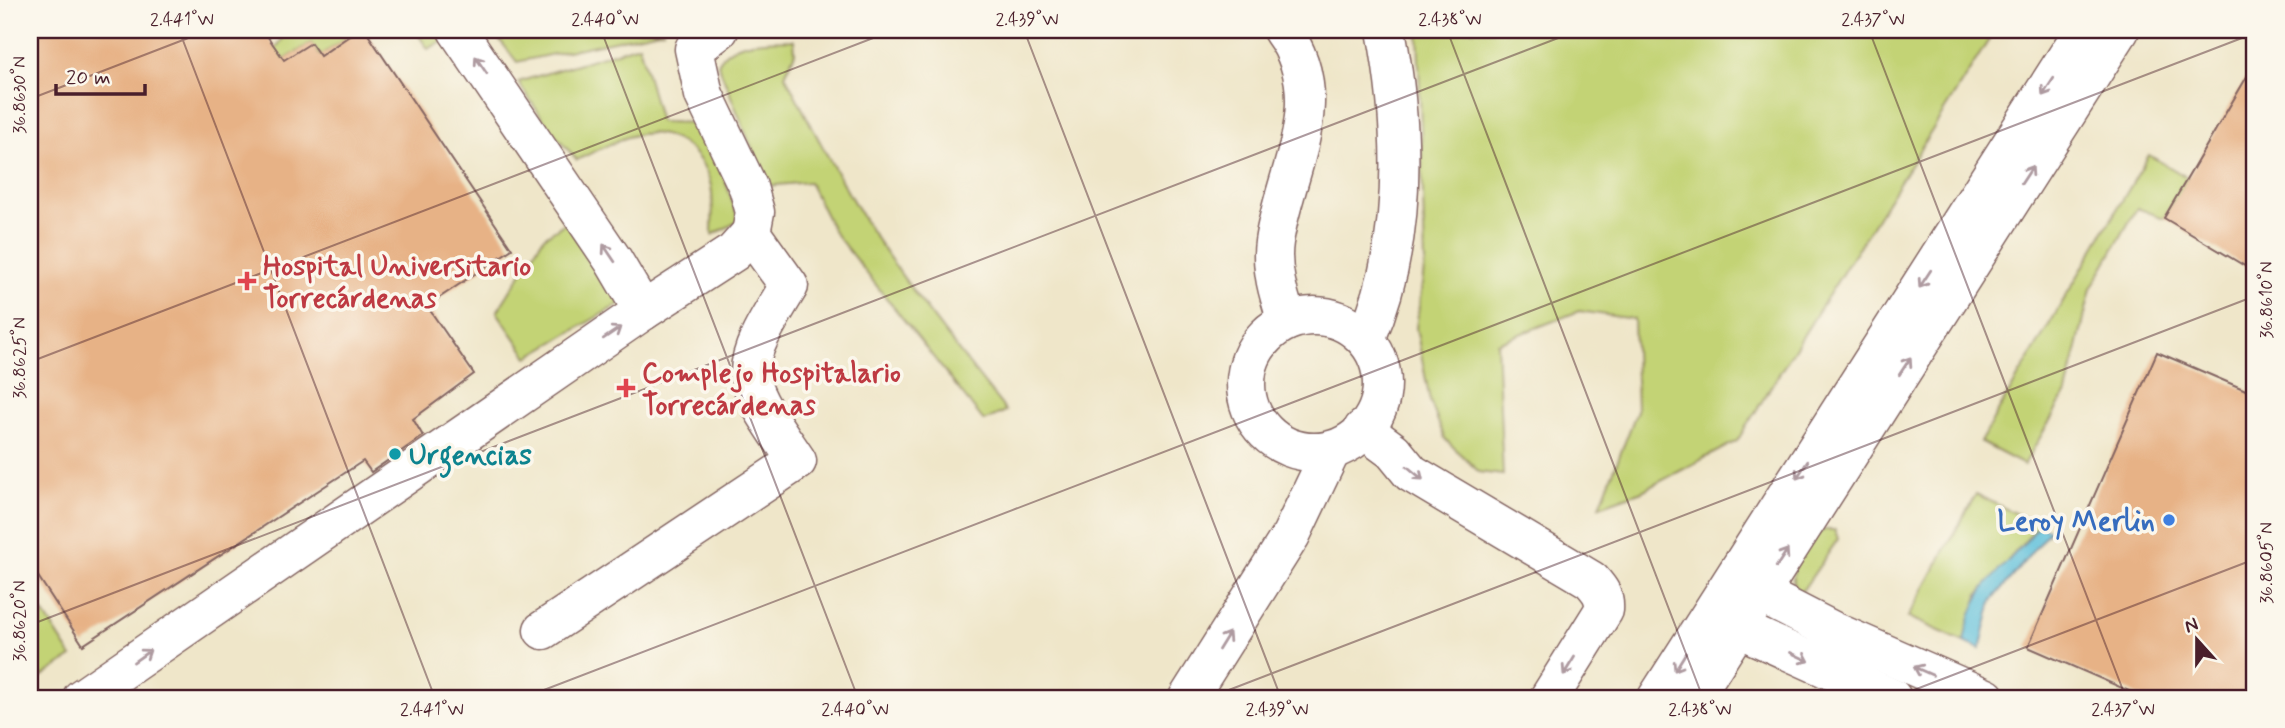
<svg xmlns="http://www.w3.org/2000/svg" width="2285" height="728" font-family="Mynerve,sans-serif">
<rect width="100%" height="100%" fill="#fbf7ec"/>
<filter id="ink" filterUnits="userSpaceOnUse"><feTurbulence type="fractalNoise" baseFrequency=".0143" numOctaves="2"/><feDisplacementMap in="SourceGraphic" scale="14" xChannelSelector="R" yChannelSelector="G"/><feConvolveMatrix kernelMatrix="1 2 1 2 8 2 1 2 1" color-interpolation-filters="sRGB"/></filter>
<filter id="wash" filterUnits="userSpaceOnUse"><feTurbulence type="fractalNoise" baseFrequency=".00686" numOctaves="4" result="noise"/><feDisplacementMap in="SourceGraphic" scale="28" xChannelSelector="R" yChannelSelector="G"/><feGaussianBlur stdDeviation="1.57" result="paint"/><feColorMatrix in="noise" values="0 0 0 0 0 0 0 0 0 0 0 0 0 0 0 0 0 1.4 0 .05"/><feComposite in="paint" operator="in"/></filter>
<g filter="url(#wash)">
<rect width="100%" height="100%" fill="#efe6c9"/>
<g fill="#c3d375" stroke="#867950" stroke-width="2">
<path d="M289 30H358L320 56 311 43 276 65 270 56Z"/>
<path d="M415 30H445L451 37 428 49Z"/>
<path d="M492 30H664L517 62Z"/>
<path d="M1418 30H1995L1737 441 1642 491 1600 506 1637 411 1634 319 1579 311 1497 343 1503 475 1479 472 1445 439 1430 401 1416 328 1425 262Z"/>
<path d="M794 40 795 53 785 75C810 124 836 174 865 221 907 287 957 349 1006 411L984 421 834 232 809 182 767 186 718 64C731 37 769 41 794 40Z"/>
<path d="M639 45 660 122 705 123 739 221 712 235C712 219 714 201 711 186 702 149 669 125 631 136 612 142 594 152 577 160L549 128 518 82Z"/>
<path d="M2149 155 2188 178 2164 218 2137 208 2091 289 2066 393 2024 465 1980 442Z"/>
<path d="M567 222 621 303 528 357 497 312 544 237Z"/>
<path d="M1976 494 2039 525 1978 595 1964 642 1908 617Z"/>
<path d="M1824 530H1835L1838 539 1800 594C1780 578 1807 538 1824 530Z"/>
<path d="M43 612 72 657 30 684V627L40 624Z"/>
</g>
<path fill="#5dc0db" stroke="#547083" stroke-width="2" d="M2039 525 2050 530 1992 601 1980 649 1964 642C1974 579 2007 570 2039 525Z"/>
<g id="blocks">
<g fill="#e7b286">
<path d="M30 30H263L284 60 311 43 320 56 358 30H365L512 249 427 306 474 374 413 419 423 436 371 472 363 461 83 645 30 564Z"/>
<path d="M2255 63V272L2164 218Z"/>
<path d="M2157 352 2255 394V698H2145L2028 647Z"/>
</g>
</g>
</g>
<g filter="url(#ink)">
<use href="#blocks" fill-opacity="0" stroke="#846562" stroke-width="2"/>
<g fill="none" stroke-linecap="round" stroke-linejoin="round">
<defs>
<g id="minor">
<path d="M457 30 613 260 643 311"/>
<path d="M1282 30C1333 99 1285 169 1274 242 1270 269 1279 296 1287 321"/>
<circle cx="1314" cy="384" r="68"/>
<path d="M1366 339C1408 243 1405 131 1386 30"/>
<path d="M1363 429 1393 451 1411 473 1591 580C1600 590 1605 596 1604 610L1549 698"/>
<path d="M1759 593 1833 631 1986 698"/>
<path d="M1738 628 1892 698"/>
<path d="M543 630 797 461C739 375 733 377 789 286L751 233 755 212 748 187 704 95 694 49 719 30"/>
<path d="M82 698 643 311 734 252 751 233"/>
<path d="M1188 698 1291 535 1331 451"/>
<path d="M1657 698 2084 30"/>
<path d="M1693 698 2120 30"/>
</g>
</defs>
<use href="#minor" stroke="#846562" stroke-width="41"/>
<use href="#minor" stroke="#fff" stroke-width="38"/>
</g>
<defs><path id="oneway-shaft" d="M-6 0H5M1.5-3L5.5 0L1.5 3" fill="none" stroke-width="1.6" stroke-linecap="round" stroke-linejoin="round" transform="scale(1.75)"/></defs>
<g stroke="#ae9aa0">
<use href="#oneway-shaft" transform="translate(481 65) rotate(-124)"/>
<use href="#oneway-shaft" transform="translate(2048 87) rotate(123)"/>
<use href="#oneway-shaft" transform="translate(2027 175) rotate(-57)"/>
<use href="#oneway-shaft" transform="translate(609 253) rotate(-124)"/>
<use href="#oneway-shaft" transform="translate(1925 279) rotate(123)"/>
<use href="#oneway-shaft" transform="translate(612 333) rotate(-34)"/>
<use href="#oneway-shaft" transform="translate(1905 366) rotate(-57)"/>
<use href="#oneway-shaft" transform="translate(1802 470) rotate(123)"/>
<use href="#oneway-shaft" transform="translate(1415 473) rotate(40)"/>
<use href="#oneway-shaft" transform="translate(1782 558) rotate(-57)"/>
<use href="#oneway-shaft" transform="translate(1224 641) rotate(-58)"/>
<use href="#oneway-shaft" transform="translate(142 656) rotate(-35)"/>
<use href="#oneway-shaft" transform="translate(1800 657) rotate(25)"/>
<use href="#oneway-shaft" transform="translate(1680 662) rotate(122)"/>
<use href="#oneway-shaft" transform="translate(1569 666) rotate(122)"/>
<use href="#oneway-shaft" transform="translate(1923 671) rotate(-156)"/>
</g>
</g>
<path fill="none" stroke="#4a1f2b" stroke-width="2" stroke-opacity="0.45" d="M179 30 435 698M601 30 858 698M1024 30 1281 698M1447 30 1703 698M1869 30 2126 698M30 99 209 30M30 362 894 30M30 625 1579 30M523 698 2255 33M1208 698 2255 296M1893 698 2255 559"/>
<g fill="#e0444e" stroke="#fbf7ec" stroke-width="2.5">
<path d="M243.5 270.5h7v7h7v7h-7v7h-7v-7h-7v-7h7z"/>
<path d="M622.5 377.5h7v7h7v7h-7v7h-7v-7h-7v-7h7z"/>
</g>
<circle fill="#0f9aa8" stroke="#fbf7ec" stroke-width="2.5" cx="395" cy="454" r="7"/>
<circle fill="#3f7fe0" stroke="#fbf7ec" stroke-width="2.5" cx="2169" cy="520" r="7"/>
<g text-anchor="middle" stroke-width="7" stroke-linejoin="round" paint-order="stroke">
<g font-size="28" font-weight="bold" fill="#be3a42" stroke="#fbf7ec" text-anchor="start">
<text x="263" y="275">Hospital Universitario<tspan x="263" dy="32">Torrecárdenas</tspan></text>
<text x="642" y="382">Complejo Hospitalario<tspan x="642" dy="32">Torrecárdenas</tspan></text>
</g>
<g font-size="28" font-weight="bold" fill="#0d838f" stroke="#fbf7ec" text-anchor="start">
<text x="409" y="464">Urgencias</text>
</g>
<g font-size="28" font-weight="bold" fill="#366cbe" stroke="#fbf7ec" text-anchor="end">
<text x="2155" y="530">Leroy Merlin</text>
</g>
</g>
<rect width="2285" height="728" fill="none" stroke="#fbf7ec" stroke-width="77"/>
<g transform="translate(2197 640) rotate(339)" stroke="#fbf7ec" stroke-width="5" paint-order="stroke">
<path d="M0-5L12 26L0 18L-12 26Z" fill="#4a1f2b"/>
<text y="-10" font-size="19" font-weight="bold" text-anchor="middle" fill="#4a1f2b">N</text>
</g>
<path d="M56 84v10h89v-10" fill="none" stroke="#4a1f2b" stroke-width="3.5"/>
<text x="66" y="84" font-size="21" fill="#4a1f2b" stroke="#fbf7ec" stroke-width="5" paint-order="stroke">20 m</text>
<rect x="38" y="38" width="2208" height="652" fill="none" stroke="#4a1f2b" stroke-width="2.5"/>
<g font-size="18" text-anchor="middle" fill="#4a1f2b">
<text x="182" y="25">2.441°W</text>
<text x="605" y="25">2.440°W</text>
<text x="1027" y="25">2.439°W</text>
<text x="1450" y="25">2.438°W</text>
<text x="1873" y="25">2.437°W</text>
<text transform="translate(19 95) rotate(-90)" y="6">36.8630°N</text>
<text transform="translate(2266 300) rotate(-90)" y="6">36.8610°N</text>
<text transform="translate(19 358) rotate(-90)" y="6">36.8625°N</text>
<text transform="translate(2266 563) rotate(-90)" y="6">36.8605°N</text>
<text transform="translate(19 621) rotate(-90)" y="6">36.8620°N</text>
<text x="432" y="715">2.441°W</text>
<text x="855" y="715">2.440°W</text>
<text x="1277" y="715">2.439°W</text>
<text x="1700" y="715">2.438°W</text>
<text x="2123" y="715">2.437°W</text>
</g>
</svg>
